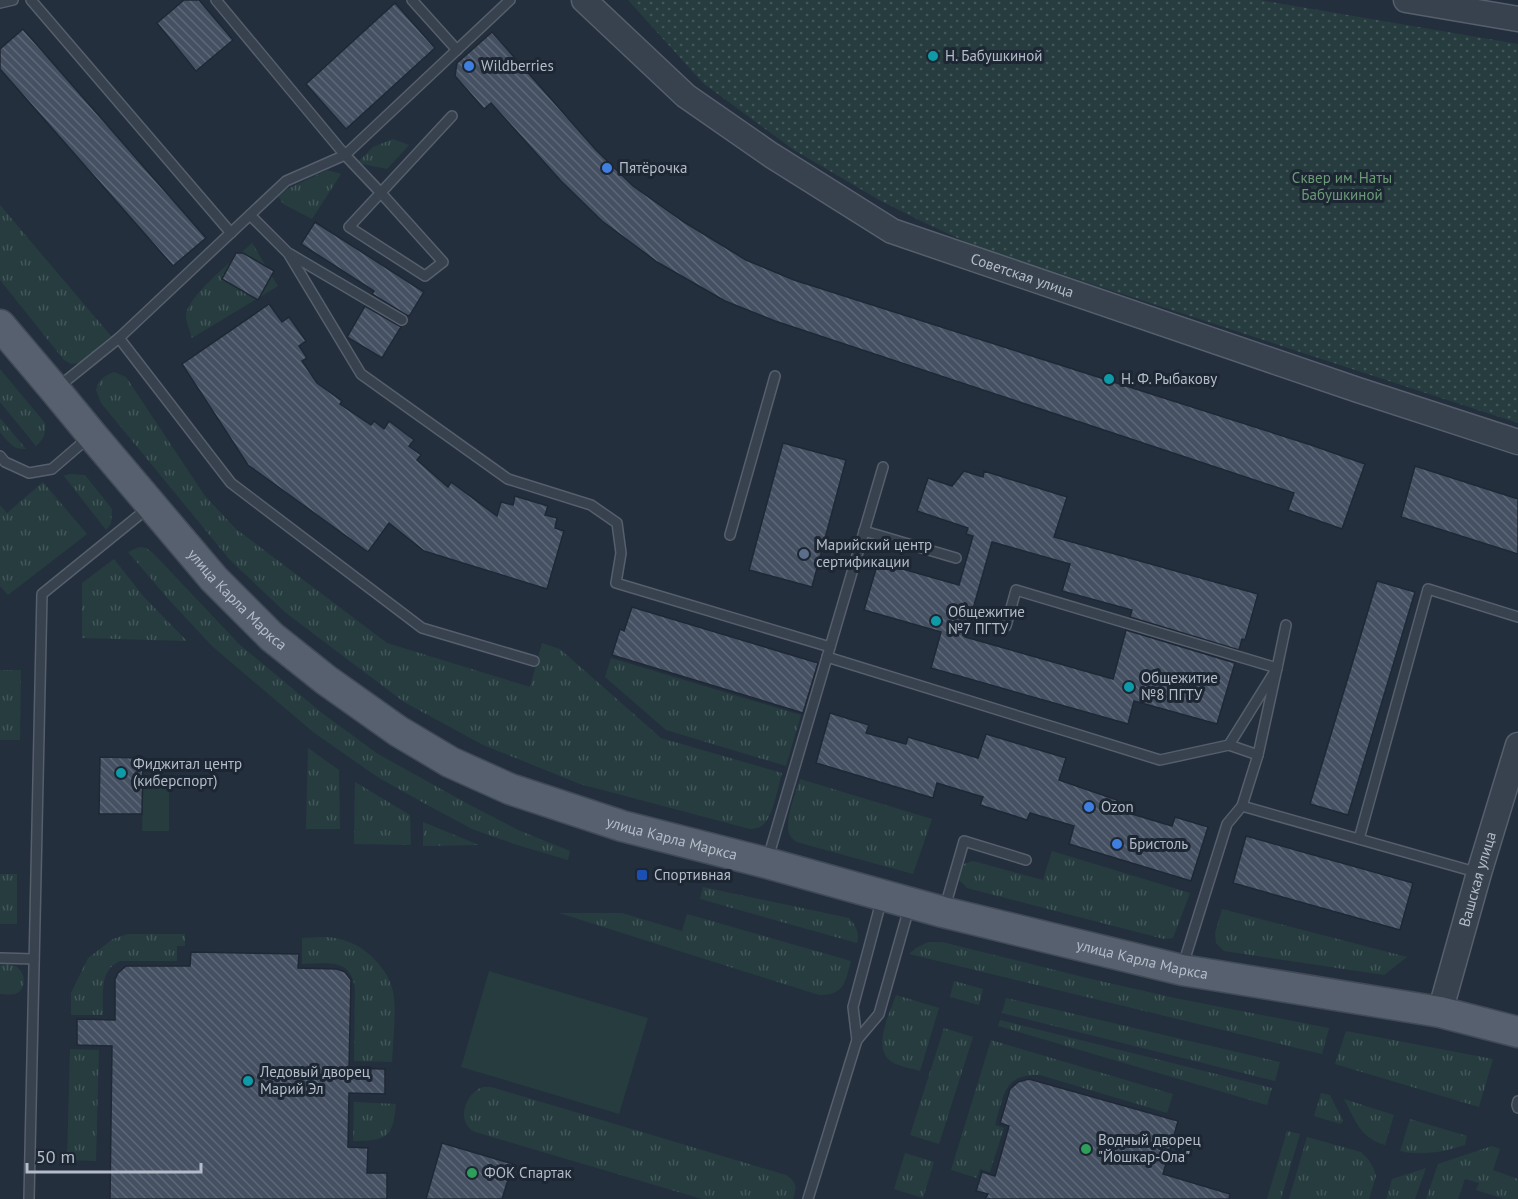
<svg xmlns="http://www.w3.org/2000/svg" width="1518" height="1199" font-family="'PT Sans',sans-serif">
<defs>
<pattern id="grass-tufts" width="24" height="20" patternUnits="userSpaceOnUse" patternTransform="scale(1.5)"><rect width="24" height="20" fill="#263c3f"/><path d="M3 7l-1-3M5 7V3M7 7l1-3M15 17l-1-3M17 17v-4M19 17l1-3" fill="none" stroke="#435659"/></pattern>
<pattern id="park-dots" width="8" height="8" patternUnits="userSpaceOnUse" patternTransform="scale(1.5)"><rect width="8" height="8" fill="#263c3f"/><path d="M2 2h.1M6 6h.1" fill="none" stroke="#435659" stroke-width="1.8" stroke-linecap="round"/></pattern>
<pattern id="building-back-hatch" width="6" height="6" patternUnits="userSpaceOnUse" patternTransform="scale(1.5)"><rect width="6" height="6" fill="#455162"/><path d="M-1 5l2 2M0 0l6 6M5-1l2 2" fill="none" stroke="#5d6877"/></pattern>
</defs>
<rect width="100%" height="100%" fill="#242f3e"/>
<g fill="url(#grass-tufts)">
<path d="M393 139 409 145 387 169 357 163 373 147Z"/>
<path d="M327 170 341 174 312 219 283 204 277 194Z"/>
<path d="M0 205 111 336 79 363 71 364 64 360 0 280Z"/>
<path d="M252 243 278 286 192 338C190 331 186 322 186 315 188 295 237 257 252 243Z"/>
<path d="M0 369 45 423C46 433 44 439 36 446L0 402Z"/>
<path d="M114 372 126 377 205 496 236 529 387 643 530 687 542 643 560 649 661 738 782 773C778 786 773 821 760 827 758 828 752 829 750 829L580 784 483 745 404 702 286 613 230 560 101 403 96 390C99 379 104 376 114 372Z"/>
<path d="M0 418 26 449H27C12 450 9 442 0 432Z"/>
<path d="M70 474 85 475 112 509 111 524 106 530 64 476Z"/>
<path d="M43 482 87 534 8 595 0 586V505L7 513Z"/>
<path d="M139 547 146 548 153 553 240 645 322 713 378 754 470 805 518 830 570 851 568 860 514 844 472 829 431 807 379 778 313 732 212 646 170 601 128 552Z"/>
<path d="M114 559 144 597 187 641 82 638V583Z"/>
<path d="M611 658 801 715 786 766 666 730 605 677Z"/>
<path d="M0 670H21L20 740H0Z"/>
<path d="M308 748 339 770 340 829H306Z"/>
<path d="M800 779 932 819 913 874 800 843C797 842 794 841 792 838 781 827 796 793 800 779Z"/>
<path d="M355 782 410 815 411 845 354 844Z"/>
<path d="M423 822 479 845 423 846Z"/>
<path d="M1052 851 1190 893 1173 938 1164 939 967 888 958 879 959 871 964 864 973 861 1043 880Z"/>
<rect x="0" y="874" width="17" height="50"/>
<path d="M703 887 849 918C856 926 860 933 857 943L700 899Z"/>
<path d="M1222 909 1407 957 1384 975 1224 951 1216 943 1215 933Z"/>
<path d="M559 913H622L682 931 687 914 851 961C845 982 845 995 819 995Z"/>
<path d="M128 934H185V946H177V961H120C98 971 104 994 103 1015H71V993L88 958 113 939Z"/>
<path d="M302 938C312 938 324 936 335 938 362 942 391 968 394 997 396 1017 393 1041 392 1062L354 1061 355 988C350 957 327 964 302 964Z"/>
<path d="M928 942H942L1087 978 1175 998 1329 1028 1322 1054 909 954 916 948Z"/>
<path d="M0 963C7 964 14 964 19 969 26 975 26 991 15 994 11 995 5 994 0 994Z"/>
<path d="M954 981 983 989 979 1005 950 997Z"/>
<path d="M896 995 939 1008 920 1071C911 1068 900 1067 892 1062 871 1049 890 1013 896 995Z"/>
<path d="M1006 998 1280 1062 1275 1081 1002 1013Z"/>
<path d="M1000 1020 1272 1088 1267 1105 998 1026Z"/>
<path d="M944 1028 973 1037 939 1144 910 1135Z"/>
<path d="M1346 1031 1493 1059 1479 1107 1335 1064Z"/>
<path d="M991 1040 1173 1094 1167 1113 1040 1075C1003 1073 1004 1096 995 1125L1004 1128 990 1172 980 1169 977 1178 951 1170Z"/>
<path d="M70 1049 99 1050 96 1161 67 1160Z"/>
<path d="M483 1087H491L786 1175C797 1182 797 1187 793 1199H702L475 1132C455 1122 465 1093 483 1087Z"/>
<path d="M1321 1093 1330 1095 1343 1121 1341 1124 1314 1116Z"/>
<path d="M1344 1099 1394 1115 1385 1145C1359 1137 1356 1121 1344 1099Z"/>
<path d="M354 1102 396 1104C393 1138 386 1141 353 1141Z"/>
<path d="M1410 1119 1467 1136 1465 1145C1444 1152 1420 1156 1400 1151Z"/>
<path d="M1287 1131 1300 1134 1281 1199H1267Z"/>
<path d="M1307 1137 1361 1152 1368 1159 1373 1167 1376 1176 1369 1199H1289Z"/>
<path d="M1492 1146 1500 1149 1493 1170 1518 1179V1199H1504L1476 1190 1479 1183 1465 1179 1458 1199H1426L1438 1164Z"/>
<path d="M905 1153 934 1162 923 1198 894 1189Z"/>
<path d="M1426 1168 1415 1199H1386L1392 1179Z"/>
</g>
<path fill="url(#park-dots)" d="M628 0H1260L1518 44V423L975 246 927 224 881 201 794 150 703 83Z"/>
<g fill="#263c3f">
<path d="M143 788H169V831H142Z"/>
<path d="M489 971 648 1018 619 1114 461 1067Z"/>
</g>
<g fill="url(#building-back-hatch)" stroke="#1f2835" stroke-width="1.5">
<path d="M184 0H199L233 40 196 71 157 23Z"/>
<path d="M395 3 435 48 346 129 306 84Z"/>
<path d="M23 29 206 238 173 266 0 69V49Z"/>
<path d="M492 32 596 150 633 186 684 222 746 260 794 280 1311 445 1365 464 1342 529 1288 510 1294 493 775 321 725 301 657 262 602 221 561 181 491 103 484 109 455 76 457 63Z"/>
<path d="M315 222 424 292 410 315 408 316 372 294 374 291 301 244Z"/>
<path d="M236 253H243L274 271 258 300 222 279Z"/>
<path d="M269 304 282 322 289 317 306 341 299 346 307 358 302 361 317 383 342 401 340 404 371 425 374 421 384 429 389 421 414 440 409 446 421 455 417 460 448 487 451 482 497 516 501 502 513 505 515 496 548 506 545 515 557 518 555 528 564 531 547 589 424 551 389 523 368 552 248 465 182 364Z"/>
<path d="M365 306 401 327 382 358 347 337Z"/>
<path d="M783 443 846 460 812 587 749 570Z"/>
<path d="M1415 466 1518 499V554L1401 517Z"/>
<path d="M964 471 983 477 984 471 1067 497 1054 537 1258 594 1245 640 1242 639 1239 650 1130 617 1132 610 1062 591 1070 564 992 542 965 637 1113 679 1126 630 1235 663 1217 724 1134 701 1128 724 931 668 941 632 864 610 878 562 959 585 973 536 966 534 968 528 917 511 928 478 952 486Z"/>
<path d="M1377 581 1415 592 1348 815 1310 804Z"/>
<path d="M632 607 818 663 803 713 612 655 620 629 624 631Z"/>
<path d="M830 713 869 725 866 733 906 744 908 737 978 758 986 734 1066 758 1059 780 1117 800 1115 809 1172 826 1175 817 1208 827 1191 881 1069 844 1074 826 1030 813 1027 820 980 805 983 797 937 783 933 798 816 763Z"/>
<path d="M100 757 143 758 142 814H99Z"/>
<path d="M1246 836 1413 883 1400 930 1233 883Z"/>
<path d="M191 952 299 954 298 968 337 969 345 972 351 980 349 1068 385 1069V1094L349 1093 348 1147 368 1148 367 1173H387V1199H110L112 1046 77 1045V1019L115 1020V979L118 973 126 966H190Z"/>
<path d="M1029 1079 1178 1121 1163 1174 1230 1194 1229 1199H985L988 1194 976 1191 982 1172 995 1176 1009 1126 1000 1123 1010 1089 1018 1082Z"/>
<path d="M442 1143 513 1164 502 1199H426Z"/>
</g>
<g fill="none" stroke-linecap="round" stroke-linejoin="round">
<defs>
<g id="service">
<path d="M31 0 231 233"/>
<path d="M216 0 345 155 381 193 443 262 425 276 349 227 452 116"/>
<path d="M412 0 457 50"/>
<path d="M0 3 13 0"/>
<path d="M250 215 288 253 361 374 508 479 591 505 617 523 621 553 616 583 830 647"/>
<path d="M290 254 402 320"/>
<path d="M119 338 231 483 422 628 534 661"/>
<path d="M57 388 119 338 286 181 345 155 510 0"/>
<path d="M0 456 5 462 29 473 52 469 88 438"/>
<path d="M864 531 956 558"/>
<path d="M730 535 775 376"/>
<path d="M1006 626 1016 590 1277 668 1258 755 1242 806 1227 824 1183 965"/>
<path d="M827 657 1160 760 1229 745 1258 755"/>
<path d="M1229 745 1277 668 1286 625"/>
<path d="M1242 806 1479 873"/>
<path d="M1359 839 1428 589 1518 617"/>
<path d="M768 858 883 467"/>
<path d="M945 907 964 841 1026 860"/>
<path d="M0 958 34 959"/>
<path d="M857 1040 879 1014 909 908"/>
<path d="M1518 1101 1517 1105 1518 1108"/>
<path d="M29 1199 42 594 148 508"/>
<path d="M808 1199 857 1040 853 1007 882 898"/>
</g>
<g id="tertiary">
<path id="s1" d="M584 0 686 96 771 155 892 231 1358 390 1518 442"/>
<path d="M1406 0 1518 19"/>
<path id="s2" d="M1440 1012 1479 873 1518 745"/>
</g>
<g id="primary">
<path id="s3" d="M0 325 55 390 92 435 214 579 272 637 326 680 398 731 450 762 510 789 622 826 767 863 943 912 1182 970 1440 1012 1518 1032"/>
</g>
</defs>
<use href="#service" stroke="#565f6c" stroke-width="12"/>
<use href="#tertiary" stroke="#565f6c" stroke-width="27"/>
<use href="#primary" stroke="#414a57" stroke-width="33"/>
<use href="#service" stroke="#38414e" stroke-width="9"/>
<use href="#tertiary" stroke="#38414e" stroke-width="24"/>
<use href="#primary" stroke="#56606e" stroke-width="30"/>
</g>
<g fill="#0f9aa8" stroke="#1d2633" stroke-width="2">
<circle cx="933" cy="56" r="6"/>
<circle cx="1109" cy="379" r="6"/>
<circle cx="936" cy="621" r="6"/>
<circle cx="1129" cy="687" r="6"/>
<circle cx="121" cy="773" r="6"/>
<circle cx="248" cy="1081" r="6"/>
</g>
<g fill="#3f7fe0" stroke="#1d2633" stroke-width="2">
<circle cx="469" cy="66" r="6"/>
<circle cx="607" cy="168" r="6"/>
<circle cx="1089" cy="807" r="6"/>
<circle cx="1117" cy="844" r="6"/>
</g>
<circle fill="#5c6f8a" stroke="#1d2633" stroke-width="2" cx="804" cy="554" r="6"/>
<rect fill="#1a4fb4" stroke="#1d2633" stroke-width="2" x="636" y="869" width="12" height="12" rx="3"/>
<g fill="#2e9e5b" stroke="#1d2633" stroke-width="2">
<circle cx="1086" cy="1149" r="6"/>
<circle cx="472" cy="1173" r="6"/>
</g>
<g text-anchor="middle" stroke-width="6" stroke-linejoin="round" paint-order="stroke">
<g font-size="15" fill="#b4bcc9" stroke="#1d2633" text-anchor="start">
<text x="945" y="61">Н. Бабушкиной</text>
<text x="481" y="71">Wildberries</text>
<text x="619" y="173">Пятёрочка</text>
<text x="1121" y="384">Н. Ф. Рыбакову</text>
<text x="816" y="550">Марийский центр<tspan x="816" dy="17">сертификации</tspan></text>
<text x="948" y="617">Общежитие<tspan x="948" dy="17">№7 ПГТУ</tspan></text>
<text x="1141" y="683">Общежитие<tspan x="1141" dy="17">№8 ПГТУ</tspan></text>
<text x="133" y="769">Фиджитал центр<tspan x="133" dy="17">(киберспорт)</tspan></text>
<text x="1101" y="812">Ozon</text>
<text x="1129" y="849">Бристоль</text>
<text x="654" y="880">Спортивная</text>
<text x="260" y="1077">Ледовый дворец<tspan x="260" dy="17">Марий Эл</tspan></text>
<text x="1098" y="1145">Водный дворец<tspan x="1098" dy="17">"Йошкар-Ола"</tspan></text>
<text x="484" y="1178">ФОК Спартак</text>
</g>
<g font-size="15" fill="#6b9a76" stroke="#1d2633">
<text x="1342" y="183">Сквер им. Наты<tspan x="1342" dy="17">Бабушкиной</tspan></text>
</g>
<g font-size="15" fill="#b4bcc9" stroke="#1d2633">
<text dy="5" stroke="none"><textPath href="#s1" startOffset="524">Советская улица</textPath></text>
<text dy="5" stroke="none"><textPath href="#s3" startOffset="363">улица Карла Маркса</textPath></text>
<text dy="5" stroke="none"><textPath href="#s3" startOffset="867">улица Карла Маркса</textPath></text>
<text dy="5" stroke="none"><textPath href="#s2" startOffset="138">Вашская улица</textPath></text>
<text dy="5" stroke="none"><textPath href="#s3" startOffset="1353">улица Карла Маркса</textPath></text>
</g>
</g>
<path d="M27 1163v9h174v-9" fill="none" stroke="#b4bcc9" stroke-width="3"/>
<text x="36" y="1163" font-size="18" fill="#b4bcc9" stroke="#1d2633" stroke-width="4.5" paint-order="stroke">50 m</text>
</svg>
